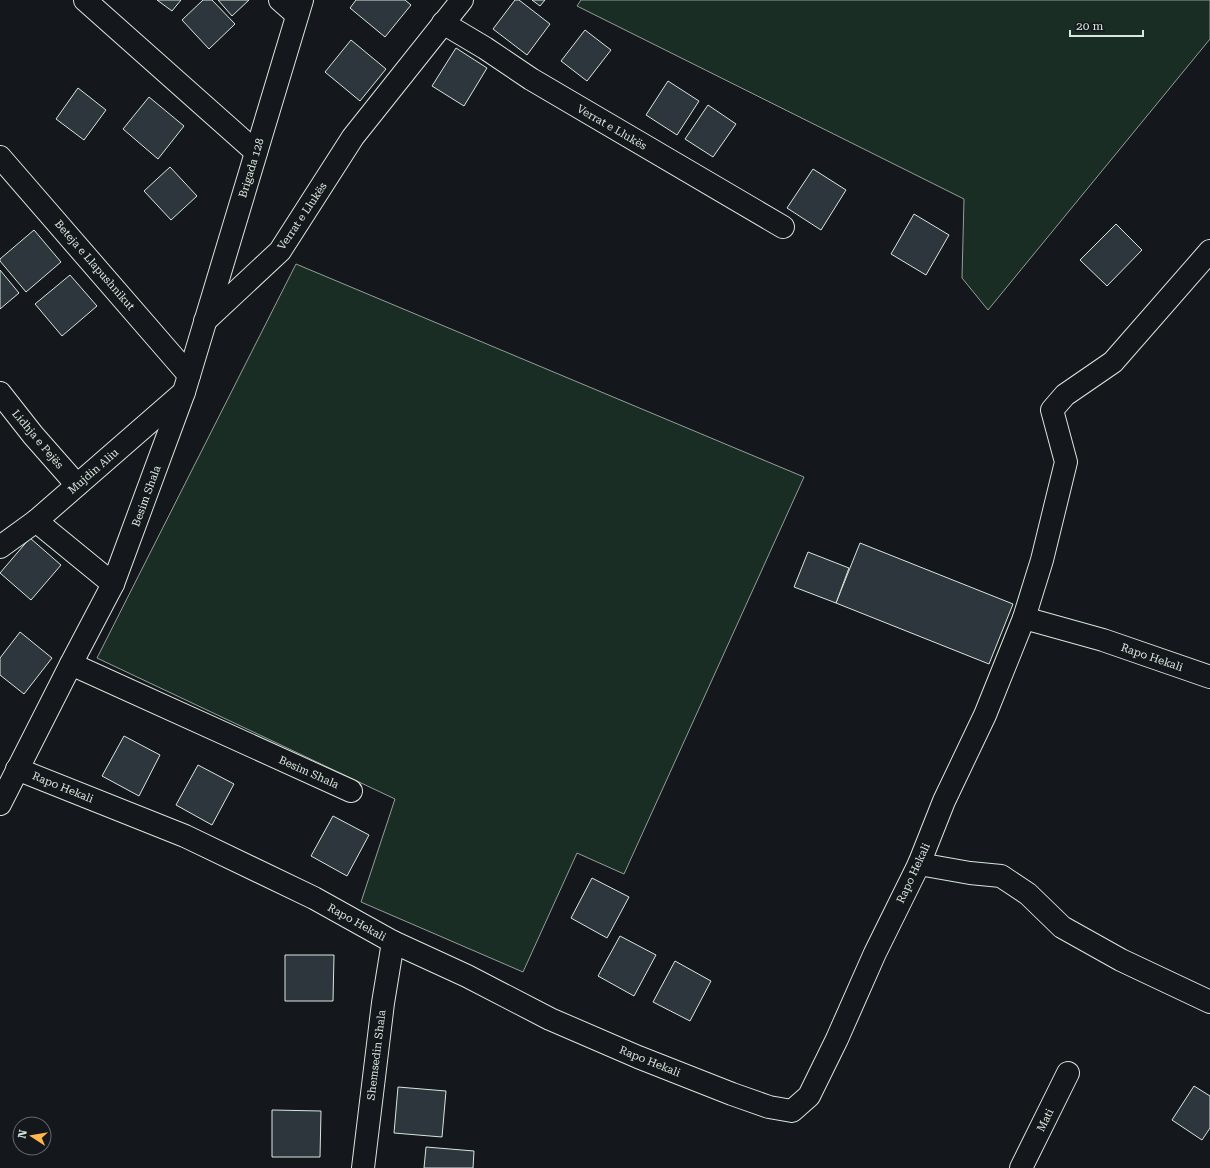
<svg xmlns="http://www.w3.org/2000/svg" width="1210" height="1168" font-family="'Roboto Serif',serif">
<rect width="100%" height="100%" fill="#14181c"/>
<g fill="#1a2d24" stroke="#939e99">
<path d="M581 0H1210V39L988 310 962 278 964 199 577 6Z"/>
<path d="M296 264 804 477 624 874 577 853 523 972 361 902 395 799 97 658Z"/>
</g>
<g fill="#2c363c" stroke="#d8e6dc">
<path d="M157 0H181L172 11Z"/>
<path d="M203 0H212L235 24 209 49 182 20Z"/>
<path d="M218 0H249L232 16Z"/>
<path d="M356 0H405L411 5 385 37 350 8Z"/>
<path d="M515 0H519L550 24 527 55 493 29Z"/>
<path d="M532 0H545L540 6Z"/>
<path d="M585 30 611 50 587 81 561 61Z"/>
<path d="M351 40 386 69 360 101 325 72Z"/>
<path d="M456 48 487 68 464 106 432 86Z"/>
<path d="M668 81 699 101 677 135 646 115Z"/>
<path d="M78 88 106 110 84 140 56 119Z"/>
<path d="M149 97 184 126 158 159 123 129Z"/>
<path d="M708 105 736 124 713 157 685 139Z"/>
<path d="M170 167 197 196 171 220 144 191Z"/>
<path d="M813 169 846 190 821 230 787 208Z"/>
<path d="M914 214 949 235 926 275 891 254Z"/>
<path d="M1116 224 1142 250 1107 286 1080 260Z"/>
<path d="M34 230 61 262 26 292 0 261V259Z"/>
<path d="M0 270 19 293 0 309Z"/>
<path d="M70 275 97 306 62 336 35 304Z"/>
<path d="M30 538 61 565 31 600 0 573Z"/>
<path d="M860 543 1013 604 989 664 836 603Z"/>
<path d="M808 552 849 568 836 603 794 587Z"/>
<path d="M20 632 52 658 24 694 0 675V658Z"/>
<path d="M124 736 160 755 139 796 102 776Z"/>
<path d="M198 765 234 784 212 825 176 805Z"/>
<path d="M333 816 369 835 347 876 311 856Z"/>
<path d="M592 878 629 897 607 938 571 918Z"/>
<path d="M620 936 656 955 634 996 598 976Z"/>
<path d="M285 955H334L333 1001H285Z"/>
<path d="M675 961 711 981 690 1021 653 1002Z"/>
<path d="M1194 1086 1210 1096V1128L1202 1140 1172 1120Z"/>
<path d="M398 1087 446 1091 442 1137 394 1133Z"/>
<path d="M272 1110 321 1111 320 1157H272Z"/>
<path d="M426 1147 474 1151 473 1168H424Z"/>
</g>
<g fill="none" stroke-linecap="round" stroke-linejoin="round">
<defs>
<g id="minor">
<path d="M85 0 256 152"/>
<path d="M280 0 297 15"/>
<path d="M443 23 485 48 531 79 783 227"/>
<path d="M0 157 189 375"/>
<path d="M205 321 280 251 353 137 462 0"/>
<path d="M0 393 33 435 77 485"/>
<path d="M36 521 113 584"/>
<path d="M0 547 36 521 184 392"/>
<path d="M1024 618 1042 560 1066 462 1052 410 1065 395 1113 362 1210 251"/>
<path d="M71 664 351 791"/>
<path d="M17 769 185 836 314 898 393 942 467 976 550 1019 638 1057 732 1094 769 1107 792 1111 809 1096 837 1039 875 953 919 864 944 801 985 715 1024 618 1103 640 1210 677"/>
<path d="M919 864 970 873 1001 876 1028 894 1062 927 1121 960 1210 1002"/>
<path d="M363 1168 383 1003 393 942"/>
<path d="M1021 1168 1068 1073"/>
</g>
<path id="tertiary" d="M0 804 71 664 113 584 184 392 302 0"/>
</defs>
<use href="#minor" stroke="#d8e6dc" stroke-width="24"/>
<use href="#tertiary" stroke="#d8e6dc" stroke-width="24"/>
<use href="#minor" stroke="#14181c" stroke-width="22"/>
<use href="#tertiary" stroke="#14181c" stroke-width="22"/>
</g>
<g text-anchor="middle" stroke-width="3" stroke-linejoin="round" paint-order="stroke">
<g font-size="11" fill="#d8e6dc" stroke="#14181c">
<text transform="translate(612 127) rotate(30)" y="4">Verrat e Llukës</text>
<text transform="translate(251 168) rotate(-73)" y="4">Brigada 128</text>
<text transform="translate(302 216) rotate(-56)" y="4">Verrat e Llukës</text>
<text transform="translate(95 265) rotate(49)" y="4">Beteja e Llapushnikut</text>
<text transform="translate(38 439) rotate(50)" y="4">Lidhja e Pejës</text>
<text transform="translate(93 471) rotate(-41)" y="4">Mujdin Aliu</text>
<text transform="translate(146 496) rotate(-70)" y="4">Besim Shala</text>
<text transform="translate(1152 657) rotate(19)" y="4">Rapo Hekali</text>
<text transform="translate(309 772) rotate(24)" y="4">Besim Shala</text>
<text transform="translate(63 787) rotate(22)" y="4">Rapo Hekali</text>
<text transform="translate(913 873) rotate(-65)" y="4">Rapo Hekali</text>
<text transform="translate(357 922) rotate(29)" y="4">Rapo Hekali</text>
<text transform="translate(376 1055) rotate(-83)" y="4">Shemsedin Shala</text>
<text transform="translate(650 1061) rotate(22)" y="4">Rapo Hekali</text>
<text transform="translate(1045 1120) rotate(-64)" y="4">Mati</text>
</g>
</g>
<g transform="translate(32 1136) rotate(282)"><circle r="19" fill="#14181c" stroke="#626a69"/>
<path d="M0-3L7 15L0 10L-7 15Z" fill="#ffb74d"/>
<text y="-6" font-size="11" font-weight="bold" text-anchor="middle" fill="#d8e6dc">N</text>
</g>
<path d="M1070 30v6h73v-6" fill="none" stroke="#d8e6dc" stroke-width="2"/>
<text x="1076" y="30" font-size="12" fill="#d8e6dc" stroke="#14181c" stroke-width="3" paint-order="stroke">20 m</text>
</svg>
